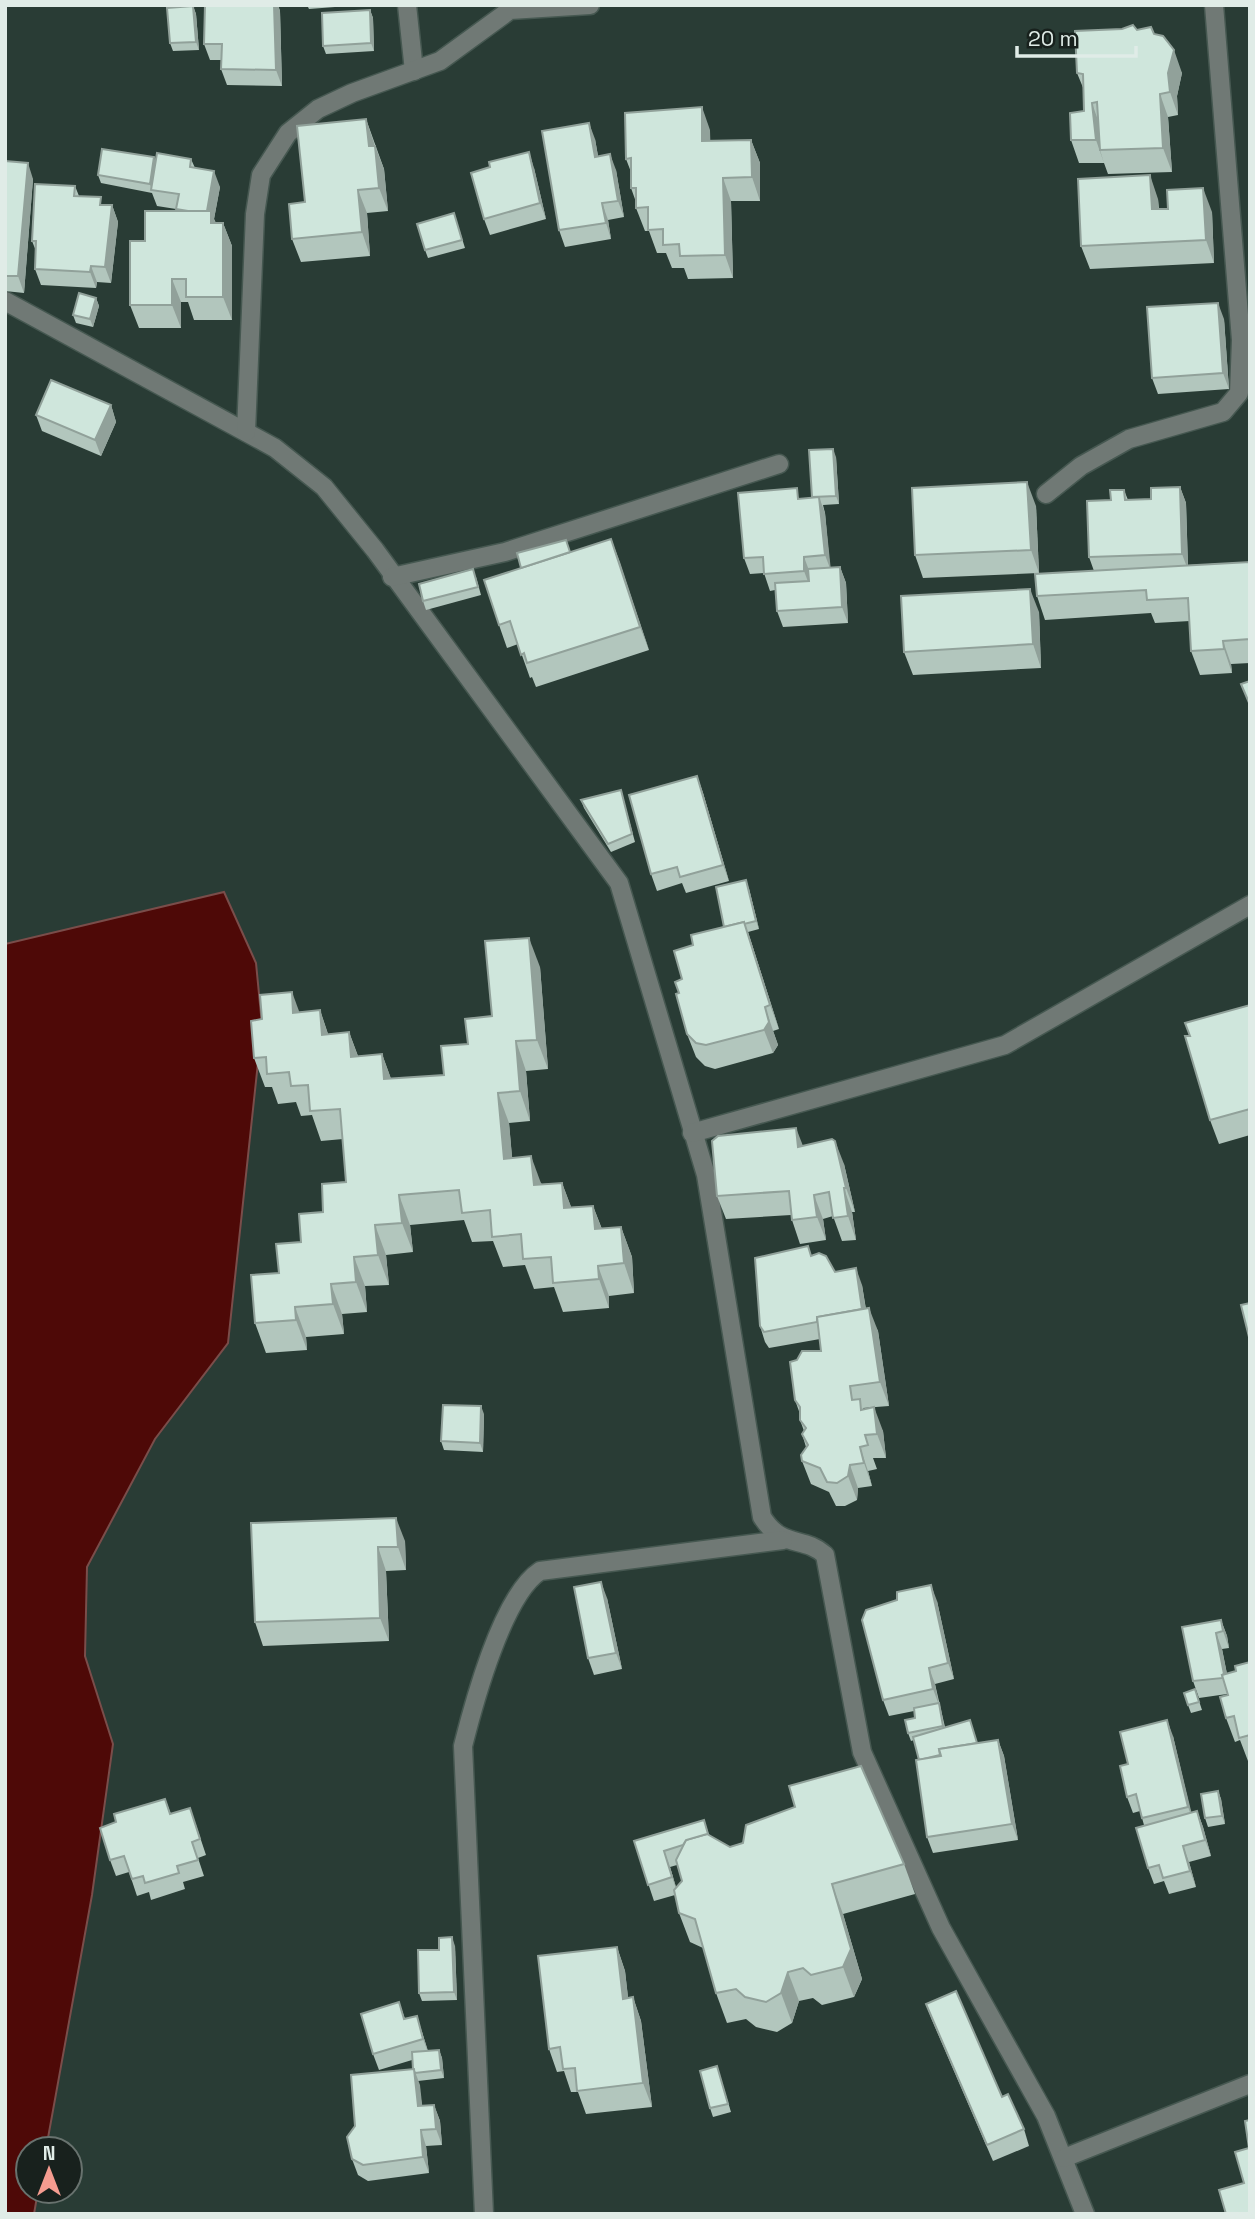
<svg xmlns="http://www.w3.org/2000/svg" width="1255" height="2219" font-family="'Space Grotesk',sans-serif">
<rect width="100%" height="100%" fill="#293c35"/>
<path fill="#4e0907" stroke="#7a4d4a" stroke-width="2" d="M224 892 256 963 262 1025 228 1343 155 1439 87 1567 85 1656 113 1744 92 1895 46 2149H28V2191H38L34 2214H5V944Z"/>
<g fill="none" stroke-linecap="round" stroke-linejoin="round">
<defs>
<g id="minor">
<path d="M407 5 414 71"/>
<path d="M5 301 275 448 324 487 375 550 619 883 706 1175 762 1517C783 1550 803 1535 825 1555L862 1752 941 1928 1046 2116 1085 2214"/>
<path d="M246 432 255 214 261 175 288 133 318 109 352 93 440 61 510 10 590 5"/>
<path d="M1046 494 1081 466 1129 439 1223 412 1239 393 1241 340 1214 5"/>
<path d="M392 577 505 552 779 464"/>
<path d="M692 1133 1005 1045 1250 905"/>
<path d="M1064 2158 1250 2084"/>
<path d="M484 2214 463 1746C474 1702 503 1595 540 1571L783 1540"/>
</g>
</defs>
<use href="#minor" stroke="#465851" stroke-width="21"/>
<use href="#minor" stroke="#707975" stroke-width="18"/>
</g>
<g fill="#b2c6bd" fill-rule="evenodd">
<path d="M205 5H278L280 11 282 86 227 85 221 69V60H210L204 44Z"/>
<path d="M307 5H361L309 9Z"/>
<path d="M193 6 196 14 199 50 173 51 170 43Z"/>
<path d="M370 10 373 18 374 51 326 54 323 46Z"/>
<path d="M1137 30 1154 35 1182 73 1177 96 1178 115 1168 117 1172 172 1108 174 1104 163H1079L1071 140 1084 111V90L1077 73Z"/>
<path d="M366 119 384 169 388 211 367 213 370 256 301 262 292 239 305 202Z"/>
<path d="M710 130V141L751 140 760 163V201H731L733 278 688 279 684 268H672L666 253H657L649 231H645L636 208V202L631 188V172L626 159Z"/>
<path d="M595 139 598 156 616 170 624 217 608 220 611 239 565 247 559 230Z"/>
<path d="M191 159 195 168 220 187 214 219 216 223H223L232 246V320H194L188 302H181V328H139L130 305 145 241 177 211 176 209 157 206 152 193 101 183 98 175 156 162Z"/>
<path d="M5 161 33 179 24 293 5 291Z"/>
<path d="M534 168 546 219 490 235 484 219Z"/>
<path d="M75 186 79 196 104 205H112L118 222 111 283 97 282 96 288 41 285 35 269 36 251 32 241Z"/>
<path d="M1158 199 1159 209 1212 212 1214 263 1090 269 1081 246Z"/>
<path d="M454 213 465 248 428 258 425 250Z"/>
<path d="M96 298 99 306 93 327 76 323 73 315Z"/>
<path d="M1224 319 1229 389 1158 394 1152 378Z"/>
<path d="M111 405 116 422 101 456 42 431 36 415Z"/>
<path d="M836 457 839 504 823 505 825 513 830 568 840 567 846 583 848 623 783 627 777 611 775 590 770 591 764 573 750 574 744 558 801 499 812 498Z"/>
<path d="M1180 487 1186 503 1188 565 1250 562V663L1231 664 1232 673 1200 675 1191 651 1190 621 1155 623 1151 613 1045 620 1037 596 1094 571 1089 557 1111 500 1124 490 1128 500 1151 499Z"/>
<path d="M1036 506 1039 573 923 578 915 555Z"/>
<path d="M611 539 649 650 536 687 532 677 530 678 518 644 507 648 499 625 571 552Z"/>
<path d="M476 577 481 595 426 610 423 601Z"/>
<path d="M1039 612 1041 668 913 675 904 652Z"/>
<path d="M697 776 703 793 729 881 686 893 682 883 657 891 651 874Z"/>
<path d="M621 790 635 842 611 852 584 808 581 800Z"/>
<path d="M749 889 759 929 748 932 779 1029 773 1031 778 1045 773 1053 715 1069 705 1066 696 1057 687 1034 679 993 682 979 693 945 724 927Z"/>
<path d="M540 967 548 1069 526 1071 530 1121 509 1123 512 1158 542 1184 562 1183 571 1207 593 1206 602 1229 621 1227 632 1257 634 1293 609 1296V1308L563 1312 554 1287 534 1289 525 1265 503 1267 493 1241 472 1242 464 1220 410 1225 413 1252 386 1255 389 1285 365 1286 367 1312 342 1314 344 1334 306 1337 307 1350 266 1353 255 1323 279 1273 346 1182 343 1139 321 1141 312 1115 301 1116 296 1102 278 1104 272 1087H265L254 1058 262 1019 299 1012 320 1010 328 1034 349 1032 358 1056 382 1054 391 1079 444 1075 468 1044 492 1016Z"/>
<path d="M1250 1005V1135L1219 1144 1210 1120 1190 1036Z"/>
<path d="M803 1146 844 1164 855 1212H852L856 1240 842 1241 833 1216 823 1219 826 1240 800 1244 792 1220 791 1215 726 1219 717 1196Z"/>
<path d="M812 1256 835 1272 862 1285 866 1309 878 1331 889 1406 863 1408 883 1431 886 1458H873L877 1469 868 1471 872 1486 858 1488 857 1500 845 1506H836L829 1492 811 1484 802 1461 806 1447 802 1434 804 1431 800 1420V1414L795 1400 821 1351 820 1339 769 1348 765 1342 760 1326Z"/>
<path d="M484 1414 483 1452 444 1450 441 1441Z"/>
<path d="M251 1523 405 1541 406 1570 386 1571 389 1641 263 1646 255 1622Z"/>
<path d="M607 1598 622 1669 594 1675 588 1658Z"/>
<path d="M937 1601 954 1679 935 1684 945 1727 977 1743 998 1740 1004 1756 1018 1840 933 1853 927 1837 919 1760 914 1740 911 1741 908 1733 915 1718 914 1711 889 1716 883 1700Z"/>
<path d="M1221 1620 1227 1636 1229 1648 1222 1649 1227 1674 1236 1671 1250 1662V1761H1248L1240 1740 1235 1742 1226 1718 1227 1694 1199 1698 1193 1681Z"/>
<path d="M1195 1689 1202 1710 1191 1713 1188 1705Z"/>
<path d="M1173 1736 1191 1813 1197 1811 1203 1827 1211 1856 1189 1862 1196 1887 1169 1894 1164 1881 1154 1884 1148 1868 1144 1825 1140 1811 1133 1813 1127 1797 1128 1764Z"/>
<path d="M1218 1791 1221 1799 1225 1824 1208 1827 1205 1818Z"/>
<path d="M165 1799 171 1814 196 1825 206 1855 198 1858 204 1876 183 1882 185 1889 151 1900 149 1892 137 1896 129 1872 116 1876 110 1860 116 1822Z"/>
<path d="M704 1820 709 1835 730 1847 904 1864 915 1894 843 1914 862 1979 854 1997 822 2005 813 1998 799 2001 792 2023 777 2032 756 2027 746 2019 727 2023 716 1993 703 1948 690 1942 679 1913 675 1895 654 1901 634 1841ZM677 1865 682 1881 676 1887 670 1867Z"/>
<path d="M455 1946 457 2000 422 2001 419 1993 439 1950Z"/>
<path d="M617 1947 625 1971 628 1998 633 1997 641 2021 652 2107 586 2114 578 2092H571L564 2071 557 2072 549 2049Z"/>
<path d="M399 2002 405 2019 422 2032 428 2051 439 2050 442 2058 444 2078 418 2081 422 2106 434 2105 440 2121 442 2145 426 2146 429 2173 368 2181 358 2175 352 2159 413 2069 412 2060 379 2070 373 2054Z"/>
<path d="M926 2004 1002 2097 1024 2129 1029 2146 993 2161 932 2020Z"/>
<path d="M717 2066 731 2112 713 2117 710 2108Z"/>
</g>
<g fill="#91a19a">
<path d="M274 5H278L280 11 282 86 276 70Z"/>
<path d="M193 6 196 14 199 50 196 42Z"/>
<path d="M370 10 373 18 374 51 371 43Z"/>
<path d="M1174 50 1182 73 1177 96 1178 115 1170 92 1168 73Z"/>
<path d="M1160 94 1168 117 1172 172 1163 148Z"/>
<path d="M1092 103 1100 126V150L1104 163 1096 140Z"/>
<path d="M702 107 710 130 711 164 702 141Z"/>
<path d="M366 119 374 143 377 170 369 146Z"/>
<path d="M589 123 595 139 601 173 595 157Z"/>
<path d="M751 140 760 163V201L752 177Z"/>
<path d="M375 146 384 169 388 211 379 188Z"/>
<path d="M529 152 534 168 546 219 540 203Z"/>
<path d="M610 154 616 170 624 217 618 201Z"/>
<path d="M154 157 157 166 152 190 150 184Z"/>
<path d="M28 163 33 179 24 293 18 276Z"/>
<path d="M214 171 220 187 214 219 220 234V246L207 214Z"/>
<path d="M1150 175 1158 199 1160 233 1152 209Z"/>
<path d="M723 178 731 201 733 278 725 255Z"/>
<path d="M1203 188 1212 212 1214 263 1206 240Z"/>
<path d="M358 190 367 213 370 256 362 232Z"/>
<path d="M602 203 608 220 611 239 606 223Z"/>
<path d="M112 205 118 222 111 283 105 267Z"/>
<path d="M223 223 232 246V320L223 297Z"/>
<path d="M91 266 97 282 96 288 90 272Z"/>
<path d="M172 279 181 302V328L172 305Z"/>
<path d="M96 298 99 306 93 327 90 319Z"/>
<path d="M1218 303 1224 319 1229 389 1223 373Z"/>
<path d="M111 405 116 422 101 456 95 440Z"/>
<path d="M833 449 836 457 839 504 836 496Z"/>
<path d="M1027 482 1036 506 1039 573 1031 550Z"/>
<path d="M1180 487 1186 503 1188 570 1182 554Z"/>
<path d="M819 497 825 513 831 571 825 555Z"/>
<path d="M611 539 620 562 649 650 640 627Z"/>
<path d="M804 557 810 573V587L804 571Z"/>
<path d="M840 567 846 583 848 623 842 607Z"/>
<path d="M1030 589 1039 612 1041 668 1033 644Z"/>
<path d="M1223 641 1231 664 1232 673 1224 649Z"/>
<path d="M697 776 703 793 729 881 723 865Z"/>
<path d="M746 880 749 889 759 929 756 921Z"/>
<path d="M744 922 752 945 779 1029 770 1005Z"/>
<path d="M529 938 540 967 548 1069 537 1040Z"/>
<path d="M292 992 303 1022 293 1013Z"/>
<path d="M765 1007 778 1045 773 1053 764 1030Z"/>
<path d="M320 1010 330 1040 322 1035Z"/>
<path d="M349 1032 360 1062 351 1057Z"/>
<path d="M516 1041 526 1071 530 1121 520 1091Z"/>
<path d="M382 1054 393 1084 384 1079Z"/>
<path d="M498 1093 509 1123 515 1188 504 1159Z"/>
<path d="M796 1128 805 1151 798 1147Z"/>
<path d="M835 1141 844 1164 855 1212 846 1188Z"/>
<path d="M531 1156 542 1186 534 1185Z"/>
<path d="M562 1183 573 1212 564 1208Z"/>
<path d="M844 1188 852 1212 856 1240 848 1216Z"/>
<path d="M399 1195 410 1225 413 1252 402 1223Z"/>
<path d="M814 1195 823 1219 826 1240 817 1217Z"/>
<path d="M593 1206 604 1235 595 1229Z"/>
<path d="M375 1225 386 1255 389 1285 378 1255Z"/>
<path d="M621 1227 632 1257 634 1293 624 1263Z"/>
<path d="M354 1257 365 1286 367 1312 356 1282Z"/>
<path d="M598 1266 609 1296V1308L599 1279Z"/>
<path d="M856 1268 862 1285 869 1330 863 1314Z"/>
<path d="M331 1284 342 1314 344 1334 333 1304Z"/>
<path d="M295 1307 306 1337 307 1350 296 1320Z"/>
<path d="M869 1308 878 1331 889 1406 880 1382Z"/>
<path d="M481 1406 484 1414 483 1452 480 1443Z"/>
<path d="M874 1407 883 1431 886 1458 877 1434Z"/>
<path d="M860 1447 868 1471 872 1486 864 1463Z"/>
<path d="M850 1465 858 1488 857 1500 848 1476Z"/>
<path d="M396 1518 405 1541 406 1570 398 1547Z"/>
<path d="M378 1547 386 1571 389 1641 380 1618Z"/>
<path d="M601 1582 607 1598 622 1669 616 1653Z"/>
<path d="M931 1585 937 1601 954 1679 948 1663Z"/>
<path d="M1221 1620 1227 1636 1229 1648 1223 1631Z"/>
<path d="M1216 1633 1222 1649 1231 1694 1225 1678Z"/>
<path d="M929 1668 935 1684 939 1705 933 1689Z"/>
<path d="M1167 1720 1173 1736 1194 1823 1188 1807Z"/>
<path d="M998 1740 1004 1756 1018 1840 1012 1824Z"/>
<path d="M1218 1791 1221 1799 1225 1824 1222 1816Z"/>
<path d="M1197 1811 1203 1827 1211 1856 1205 1840Z"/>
<path d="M1183 1846 1189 1862 1196 1887 1190 1871Z"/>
<path d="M664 1851 670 1867 678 1894 672 1877Z"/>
<path d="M832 1884 843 1914 862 1979 854 1997 843 1967Z"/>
<path d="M452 1937 455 1946 457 2000 454 1992Z"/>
<path d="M617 1947 625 1971 631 2022 623 1999Z"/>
<path d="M788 1972 799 2001 792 2023 781 1993Z"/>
<path d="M633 1997 641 2021 652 2107 643 2083Z"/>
<path d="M417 2016 422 2032 429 2055 423 2039Z"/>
<path d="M439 2050 442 2058 444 2078 441 2070Z"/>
<path d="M414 2069 420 2085 424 2122 418 2106Z"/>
<path d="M434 2105 440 2121 442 2145 436 2129Z"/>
<path d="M421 2130 426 2146 429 2173 423 2157Z"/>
</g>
<g fill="#cfe6dc" stroke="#91a19a" stroke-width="2">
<path d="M205 5H274L276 70 221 69 222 44H204Z"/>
<path d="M193 6 196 42 170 43 167 8Z"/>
<path d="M370 10 371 43 323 46 322 13Z"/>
<path d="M1133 25 1137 30 1151 27 1154 34 1163 36 1174 50 1168 73 1170 92 1160 94 1163 148 1100 150 1097 102 1092 103 1096 140H1071L1070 113 1084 111 1083 74 1077 73 1075 31 1122 29Z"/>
<path d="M702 107V141L751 140 752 177 723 178 725 255 680 256 679 244 663 245V229L648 230V207L636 208V188H631V158L626 159 625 113Z"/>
<path d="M366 119 369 146H375L379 188 358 190 362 232 292 239 289 204 305 202 297 126Z"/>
<path d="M589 123 595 157 610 154 618 201 602 203 606 223 559 230 542 131Z"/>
<path d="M102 149 154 157 150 184 98 175Z"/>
<path d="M529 152 540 203 484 219 471 173 490 167 489 162Z"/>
<path d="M157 153 191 159 190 167 214 171 207 211H188L176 209 179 194 151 190Z"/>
<path d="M5 161 28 163 18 276H5Z"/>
<path d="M1150 175 1152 209H1168L1167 190 1203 188 1206 240 1081 246 1078 179Z"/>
<path d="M35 184 75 186 74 196 101 197 100 205H112L105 267 91 266 90 272 35 269 36 241H32Z"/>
<path d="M145 211H211V223H223V297H186V279H172V305H130V241H145Z"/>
<path d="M454 213 462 240 425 250 417 224Z"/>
<path d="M79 293 96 298 90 319 73 315Z"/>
<path d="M1218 303 1223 373 1152 378 1147 307Z"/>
<path d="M51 380 111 405 95 440 36 415Z"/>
<path d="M833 449 836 496 812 497 809 450Z"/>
<path d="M1027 482 1031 550 915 555 912 488Z"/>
<path d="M1180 487 1182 554 1089 557 1087 501 1111 500 1110 490H1124L1125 500 1151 499V488Z"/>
<path d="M797 488 798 499 819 497 825 555 804 557V571L764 574 763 557 744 558 738 493Z"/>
<path d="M611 539 640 627 527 663 524 653 521 655 510 621 499 625 484 580Z"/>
<path d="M566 540 570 552 521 568 517 553Z"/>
<path d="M1250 562V639L1223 641 1224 649 1191 651 1188 598 1147 600 1146 590 1037 596 1035 574Z"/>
<path d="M840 567 842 607 777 611 775 583 809 581 808 569Z"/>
<path d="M473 569 478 587 423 601 419 584Z"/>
<path d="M1030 589 1033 644 904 652 901 596Z"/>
<path d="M1250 681V705L1241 684Z"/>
<path d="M697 776 723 865 680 877 677 867 651 874 629 795Z"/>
<path d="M621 790 632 834 608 844 581 800Z"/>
<path d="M746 880 756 921 744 924V922L724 927 716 887Z"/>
<path d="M744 922 770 1005 765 1007 769 1022 764 1030 706 1045 696 1043 687 1034 676 994 679 993 675 982 682 979 674 951 693 945 691 935Z"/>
<path d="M529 938 537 1040 516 1041 520 1091 498 1093 504 1159 531 1156 534 1185 562 1183 564 1208 593 1206 595 1229 621 1227 624 1263 598 1266 599 1279 553 1283 551 1257 523 1259 521 1234 492 1237 490 1210 462 1213 459 1190 399 1195 402 1223 375 1225 378 1255 354 1257 356 1282 331 1284 333 1304 295 1307 296 1320 255 1323 251 1275 279 1273 276 1244 301 1242 299 1214 323 1212 322 1184 346 1182 340 1109 310 1111 308 1085 291 1086 289 1072 267 1074 266 1057 254 1058 251 1021 262 1019 260 995 292 992 293 1013 320 1010 322 1035 349 1032 351 1057 382 1054 384 1079 444 1075 441 1046 468 1044 465 1019 492 1016 485 941Z"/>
<path d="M1250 1005V1109L1210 1120 1185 1036H1190L1185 1023Z"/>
<path d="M796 1128 798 1147 832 1139 835 1141 846 1188H844L848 1216 833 1218 829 1192 814 1195 817 1217 792 1220 789 1191 717 1196 712 1141 718 1136Z"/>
<path d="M808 1246 811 1256 819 1253 826 1256 835 1272 856 1268 862 1309 817 1317V1322L764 1332 760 1326 755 1258Z"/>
<path d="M1250 1303V1341L1241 1305Z"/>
<path d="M869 1308 880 1382 850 1386 852 1400 860 1399 861 1410 874 1407 877 1434 865 1435 868 1445 860 1447 864 1463 850 1465 848 1476 837 1483 827 1482 820 1468 802 1461 801 1455 808 1445 802 1434 806 1428 800 1420V1407L795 1400 790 1362 797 1360 802 1351H821L817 1317Z"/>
<path d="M443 1405 481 1406 480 1443 441 1441Z"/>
<path d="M396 1518 398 1547H378L380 1618 255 1622 251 1523Z"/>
<path d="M601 1582 616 1653 588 1658 574 1587Z"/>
<path d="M931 1585 948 1663 929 1668 933 1689 883 1700 862 1620 866 1610 897 1600V1592Z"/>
<path d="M1221 1620 1223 1631 1216 1633 1224 1674 1222 1675 1223 1678 1193 1681 1182 1627Z"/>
<path d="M1250 1662V1735L1239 1738 1234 1716 1226 1718 1220 1697 1228 1695 1222 1675 1236 1671 1235 1666Z"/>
<path d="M1195 1689 1199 1702 1188 1705 1184 1693Z"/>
<path d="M939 1703 943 1726 908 1733 905 1720 915 1718 914 1708Z"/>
<path d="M970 1720 977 1743 939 1749 940 1755 919 1760 913 1737Z"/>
<path d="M1167 1720 1188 1807 1142 1818 1136 1794 1127 1797 1120 1766 1128 1764 1120 1732Z"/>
<path d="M998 1740 1012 1824 927 1837 916 1760 941 1756 939 1749Z"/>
<path d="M861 1766 904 1864 832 1884 851 1949 843 1967 811 1975 803 1968 788 1972 781 1993 766 2002 745 1997 736 1989 716 1993 695 1919 679 1913 674 1890 682 1881 676 1860 686 1840 707 1834 730 1847 743 1843 746 1825 795 1807 789 1786Z"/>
<path d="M1218 1791 1222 1816 1205 1818 1201 1794Z"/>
<path d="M165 1799 170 1814 190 1808 200 1839 192 1842 198 1860 177 1866 179 1873 145 1883 143 1876 132 1879 124 1856 110 1860 100 1828 116 1822 114 1814Z"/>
<path d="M1197 1811 1205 1840 1183 1846 1190 1871 1163 1878 1159 1865 1148 1868 1136 1828Z"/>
<path d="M704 1820 708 1834H707L686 1840 683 1845 664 1851 672 1877 648 1885 634 1841Z"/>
<path d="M452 1937 454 1992 419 1993 418 1950H439V1938Z"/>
<path d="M617 1947 623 1999 633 1997 643 2083 577 2091 575 2068 563 2069 560 2047 549 2049 538 1956Z"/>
<path d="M956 1991 1002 2097 1008 2094 1024 2129 987 2145 926 2004Z"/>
<path d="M399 2002 404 2019 417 2016 423 2039 373 2054 361 2014Z"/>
<path d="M439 2050 441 2070 415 2073 413 2069 412 2052Z"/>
<path d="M717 2066 728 2104 710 2108 700 2071Z"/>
<path d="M414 2069 418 2106 434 2105 436 2129 421 2130 423 2157 363 2165 352 2159 347 2137 355 2126 351 2075Z"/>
<path d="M1250 2120V2214H1226L1219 2190 1244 2183 1235 2152 1249 2148 1245 2121Z"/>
</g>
<rect width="1255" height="2219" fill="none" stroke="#e0ece7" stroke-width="14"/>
<g transform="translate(49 2170)"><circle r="33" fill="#18211d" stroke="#68726e" stroke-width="2"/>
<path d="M0-5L12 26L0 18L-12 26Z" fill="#f59c90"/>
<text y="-10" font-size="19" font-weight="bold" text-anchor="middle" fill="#e0ece7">N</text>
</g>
<path d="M1017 46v10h119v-10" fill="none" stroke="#e0ece7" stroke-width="3.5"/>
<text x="1028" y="46" font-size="21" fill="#e0ece7" stroke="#18211d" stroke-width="5" paint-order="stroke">20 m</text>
</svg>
